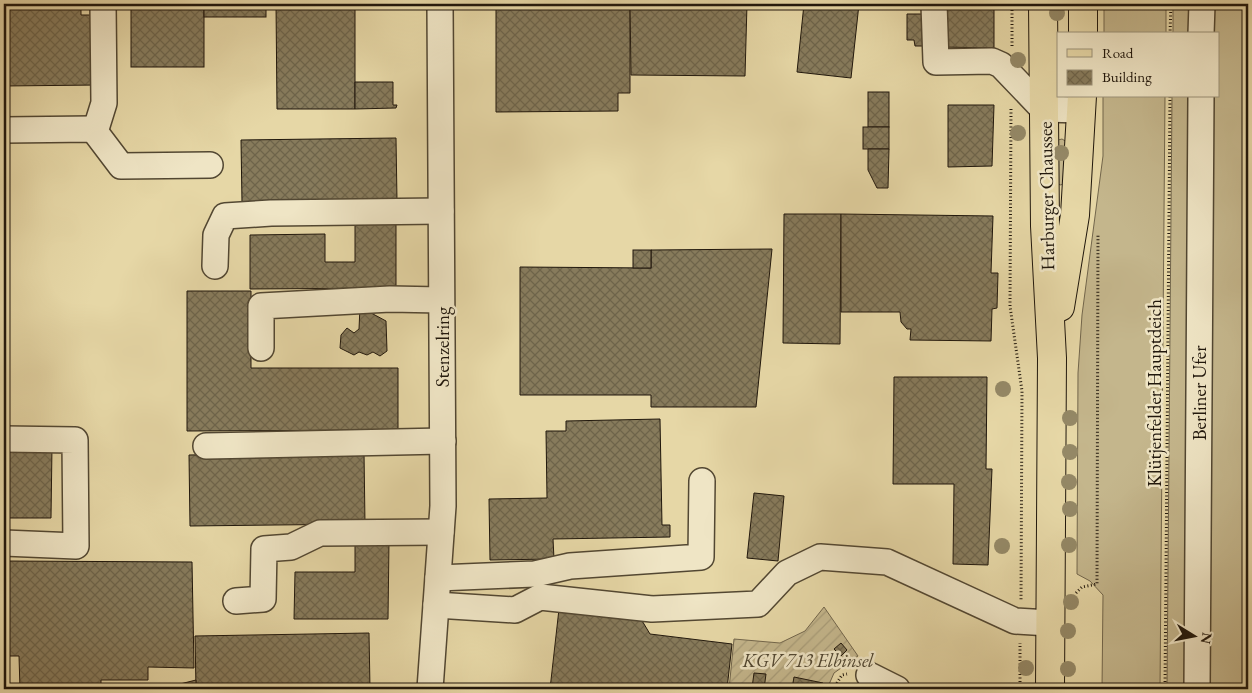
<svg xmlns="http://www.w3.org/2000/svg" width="1252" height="693" font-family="'EB Garamond',serif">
<defs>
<pattern id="garden-furrows" width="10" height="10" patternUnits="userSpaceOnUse" patternTransform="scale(1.25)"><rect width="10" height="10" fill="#c4b68c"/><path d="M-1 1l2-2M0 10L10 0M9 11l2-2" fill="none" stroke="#a89c78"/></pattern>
<pattern id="building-cross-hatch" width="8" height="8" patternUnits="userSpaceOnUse" patternTransform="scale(1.25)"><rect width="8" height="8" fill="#877b5c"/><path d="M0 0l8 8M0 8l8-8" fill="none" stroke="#6e644a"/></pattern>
</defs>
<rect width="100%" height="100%" fill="#e6d7a6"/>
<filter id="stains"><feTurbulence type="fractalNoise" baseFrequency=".004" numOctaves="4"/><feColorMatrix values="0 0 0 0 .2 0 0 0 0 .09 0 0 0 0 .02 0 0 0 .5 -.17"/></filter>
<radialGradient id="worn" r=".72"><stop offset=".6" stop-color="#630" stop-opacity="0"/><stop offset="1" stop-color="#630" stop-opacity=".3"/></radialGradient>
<g fill="#c4b68c" stroke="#72664c">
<rect x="1104" y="4" width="62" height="30"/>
<rect x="1173" y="4" width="20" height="30"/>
<path d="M1211 4H1248L1246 689H1207L1211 96H1218V34H1211Z"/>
<path d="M1103 96H1165L1160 689H1102L1103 595 1090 581 1077 574 1078 373 1082 315 1103 156Z"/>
<path d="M1172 96H1193L1188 689H1167Z"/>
<path d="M1062 139 1067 142 1065 182 1061 185 1057 184 1058 140Z"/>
</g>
<path fill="url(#garden-furrows)" stroke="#72664c" d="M824 607 858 656 834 673 827 689H729L734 639 780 643 805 631Z"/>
<path fill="#a39672" stroke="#6f6349" d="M1248 425V689H1246Z"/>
<g fill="url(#building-cross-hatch)" stroke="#20170c">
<path d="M4 4H81V15H98V85L4 86Z"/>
<rect x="131" y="4" width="73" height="63"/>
<rect x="204" y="4" width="62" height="13"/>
<path d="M276 4H355V109H277Z"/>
<path d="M496 4H630V93H618V111L496 112Z"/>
<path d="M630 4H747L745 76 631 75Z"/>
<path d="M804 4H859L851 78 797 72Z"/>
<path d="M951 4H994V48L941 47V6H951Z"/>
<path d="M907 14H932L931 46H915L914 40H907Z"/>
<path d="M355 82H393V105H397L396 108 355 109Z"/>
<rect x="868" y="92" width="21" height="35"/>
<path d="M948 105H994L992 166 948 167Z"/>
<rect x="863" y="127" width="26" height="22"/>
<path d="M396 138 397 201 242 203 241 140Z"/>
<path d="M868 149H889L888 188H877L868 170Z"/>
<path d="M784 214H841L840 344 783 343Z"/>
<path d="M841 214 993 216 991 273H998L997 308 992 309 991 341 910 340 911 329H907L901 322 900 312H841Z"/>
<path d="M355 218H396V288L250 289V235L325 234V262H355Z"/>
<path d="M772 249 756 407H651V395H520V267L651 268V250Z"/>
<rect x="633" y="250" width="18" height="18"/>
<path d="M187 291H251V368H398V430L187 431Z"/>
<path d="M360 307 386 321 387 351 380 356 373 352 367 355 359 352 354 355 340 348 341 335 347 328 354 333 359 329Z"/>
<path d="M894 377H987L986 469H992L988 565 953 564 954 484H893Z"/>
<path d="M660 419 662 525H670V537L553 539 554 559 490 560 489 499 547 498 546 431H566V421Z"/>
<path d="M4 445 52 446 51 518H4Z"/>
<path d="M364 452 365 524 190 526 189 455Z"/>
<path d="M754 493 784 496 778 561 747 558Z"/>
<path d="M355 540 389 541 388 619H294L295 572H355Z"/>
<path d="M4 561 192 562 194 668 148 667V680H101V689H20L19 656H4Z"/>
<path d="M559 609 641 619 650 634 732 644 727 689H550Z"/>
<path d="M369 633 370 689H196L195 636Z"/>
<path d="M841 643 847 650 841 656 834 649Z"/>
<path d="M754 673 766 674 764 689 752 688Z"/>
<path d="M794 677 823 683 821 689H792Z"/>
<path d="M196 680V689H160Z"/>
</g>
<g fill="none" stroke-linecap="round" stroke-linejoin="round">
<defs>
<g id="minor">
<path d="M934 4 936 62 992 61 1001 65 1043 109 1082 110"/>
<path d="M1201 34 1202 4"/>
<path d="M4 130 93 129 121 166 210 165"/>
<path d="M95 132 104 103 103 4"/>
<path d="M215 266 216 235 225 216 271 213 441 211"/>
<path d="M261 348V306L390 299 441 300"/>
<path d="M4 439 75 440 76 546 4 543"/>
<path d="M206 446 443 441"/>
<path d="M438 578 535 574 570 566 701 557 702 481"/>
<path d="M236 601 263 599 264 549 291 547 320 533 441 532"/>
<path d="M436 605 515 610 540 597 652 609 758 604 787 573 820 557 887 562 1015 621 1049 623"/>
<path d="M869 675 897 689"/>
<path d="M430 689 443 506 440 4"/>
<path d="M1197 689 1201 96"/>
</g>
<g id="major">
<path d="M1043 4 1045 226 1052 358 1050 689"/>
<path d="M1083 34V4"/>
<path d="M1060 307 1075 215 1082 96"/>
</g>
</defs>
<use href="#minor" stroke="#524732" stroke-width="28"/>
<use href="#major" stroke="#20170c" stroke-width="30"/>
<g stroke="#20170c" stroke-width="3" stroke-dasharray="1 2.5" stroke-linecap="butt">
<path d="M1170 34 1171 4"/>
<path d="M1012 46V4"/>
<path d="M1011 109 1010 306 1022 391 1021 600"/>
<path d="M1076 593 1082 587 1097 584 1098 234"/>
<path d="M833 689 842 675 847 674"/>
<path d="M1020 689V643"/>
<path d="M1165 689 1170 96"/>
</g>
<use href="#minor" stroke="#efe5c5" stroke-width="25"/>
<use href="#major" stroke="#e6d7a6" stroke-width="28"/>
</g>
<g fill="#948866">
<circle cx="1057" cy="13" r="8"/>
<circle cx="1018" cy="60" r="8"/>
<circle cx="1018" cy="133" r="8"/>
<circle cx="1061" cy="153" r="8"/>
<circle cx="1003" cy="389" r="8"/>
<circle cx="1070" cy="418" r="8"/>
<circle cx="1070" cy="452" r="8"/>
<circle cx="1069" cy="482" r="8"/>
<circle cx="1070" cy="509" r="8"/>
<circle cx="1069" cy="545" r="8"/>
<circle cx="1002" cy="546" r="8"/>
<circle cx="1071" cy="602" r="8"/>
<circle cx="1068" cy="631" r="8"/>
<circle cx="1026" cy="668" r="8"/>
<circle cx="1068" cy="669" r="8"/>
</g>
<g text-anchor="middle" stroke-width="5" stroke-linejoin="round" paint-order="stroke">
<g font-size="19" fill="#20170c" stroke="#efe5c5">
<text transform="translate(1046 196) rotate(-91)" y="7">Harburger Chaussee</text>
<text transform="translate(442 347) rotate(-90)" y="7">Stenzelring</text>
<text transform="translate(1154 393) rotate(-90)" y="7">Klütjenfelder Hauptdeich</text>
<text transform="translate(1199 393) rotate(-90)" y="7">Berliner Ufer</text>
</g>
<g font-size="19" font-style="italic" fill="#514732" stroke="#efe5c5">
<text x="808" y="667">KGV 713 Elbinsel</text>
</g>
</g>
<rect width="1252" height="693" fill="none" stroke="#e6d7a6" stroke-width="20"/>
<rect x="5" y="5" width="1242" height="683" fill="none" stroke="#20170c" stroke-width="2.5"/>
<rect x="10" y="10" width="1232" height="673" fill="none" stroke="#20170c"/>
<rect x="1057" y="32" width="162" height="65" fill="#efe5c5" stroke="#9c937b"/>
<rect x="1067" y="49" width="25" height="8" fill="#e6d7a6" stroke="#9c937b"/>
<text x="1102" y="58" font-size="15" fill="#20170c">Road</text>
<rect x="1067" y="70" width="25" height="15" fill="url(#building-cross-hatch)" stroke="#9c937b"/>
<text x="1102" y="82" font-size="15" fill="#20170c">Building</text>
<g transform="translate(1194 636) rotate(100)" stroke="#efe5c5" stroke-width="4" paint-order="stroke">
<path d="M0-4L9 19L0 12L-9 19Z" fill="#20170c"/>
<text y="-8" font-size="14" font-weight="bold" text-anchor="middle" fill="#20170c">N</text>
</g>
<rect width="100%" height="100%" filter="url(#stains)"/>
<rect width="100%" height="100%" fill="url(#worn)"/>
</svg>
